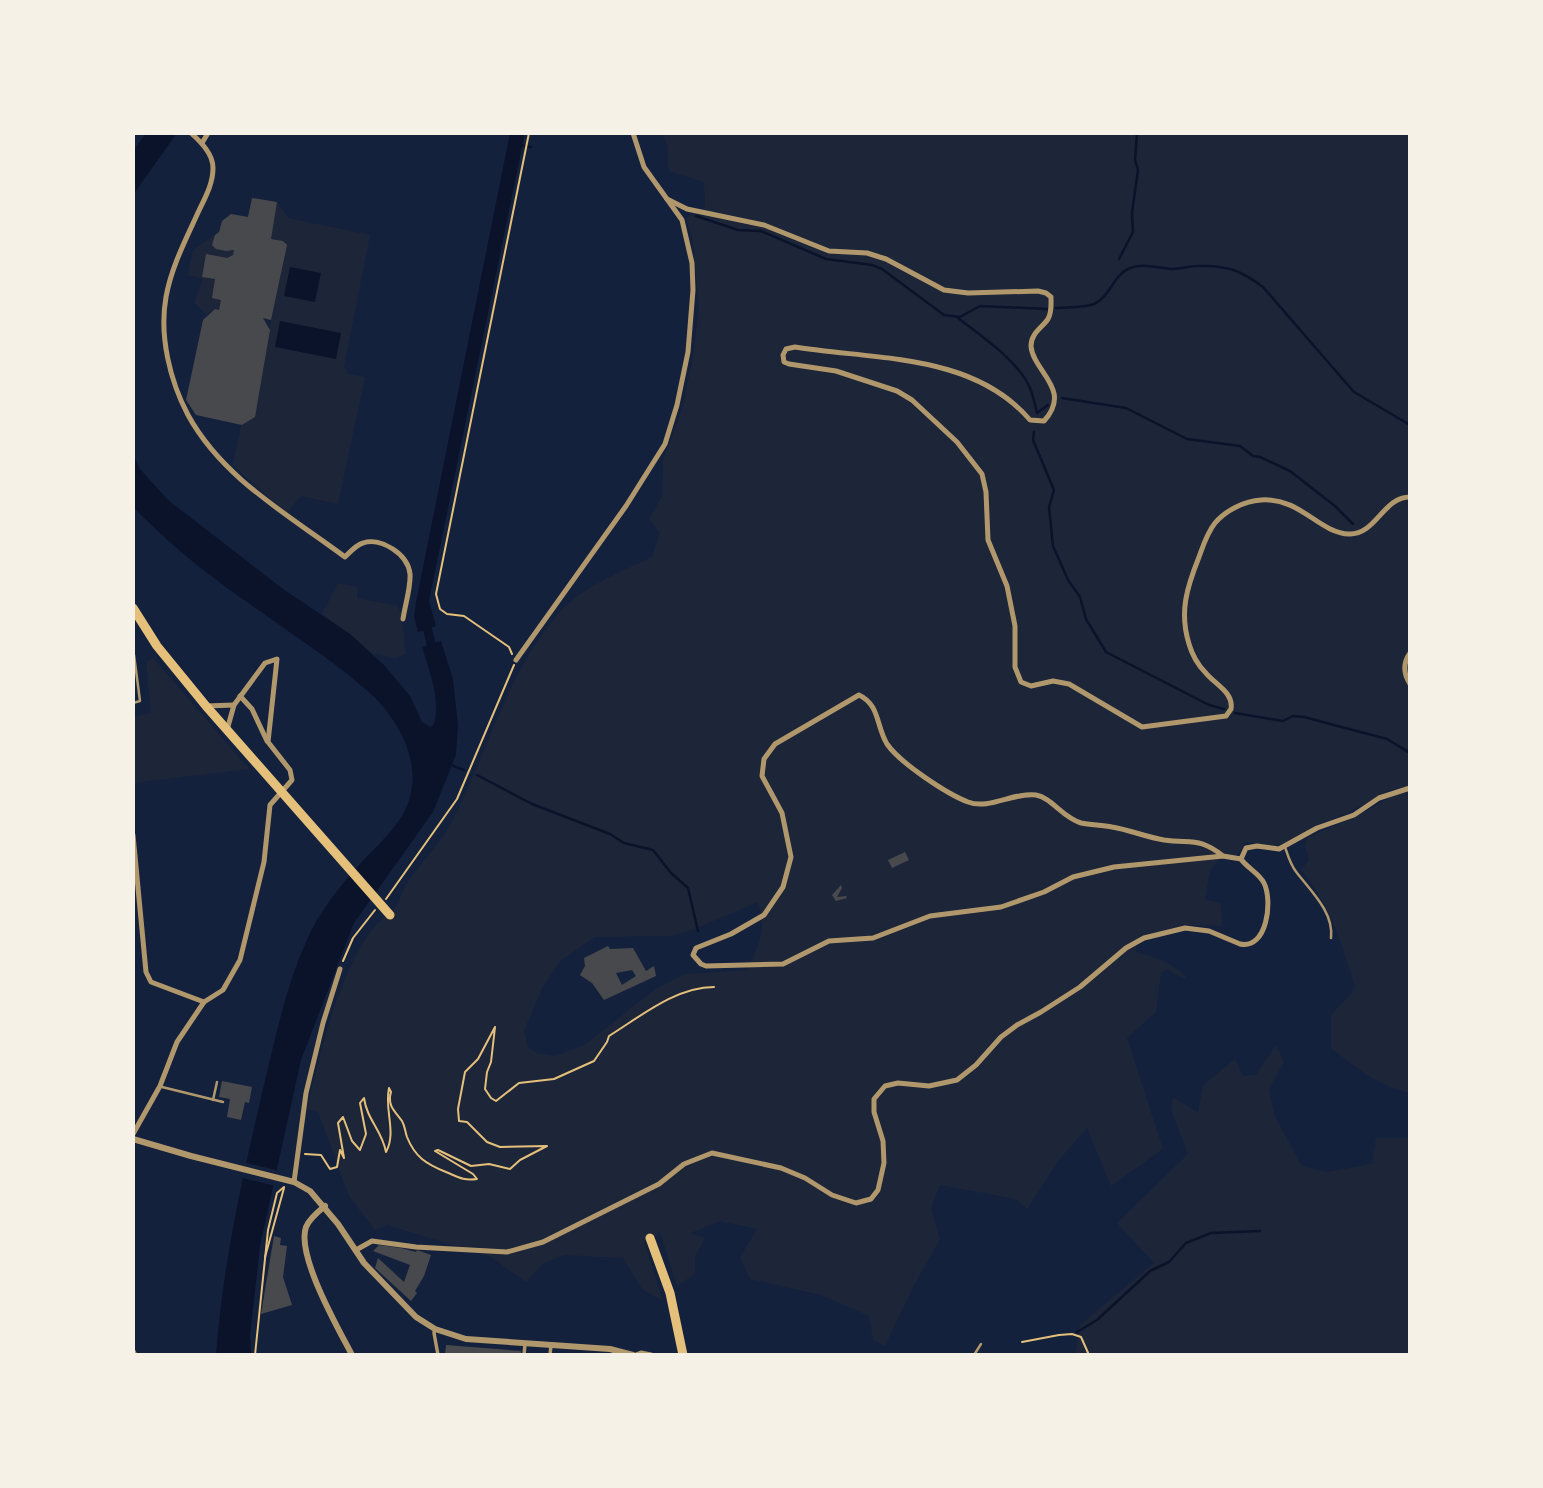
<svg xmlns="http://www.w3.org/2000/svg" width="1543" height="1488" font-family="Montserrat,sans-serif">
<rect width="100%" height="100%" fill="#14213d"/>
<g fill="#1d2539" fill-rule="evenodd">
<path d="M663 133H1410V786L1390 790 1348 813 1313 826 1287 842 1275 846 1246 842 1236 856 1224 854 1210 870 1205 900 1221 903 1222 926 1186 925 1136 940V952C1156 957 1171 963 1186 976L1184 979 1167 969 1161 973 1156 1012 1127 1038 1163 1149 1111 1186 1087 1128 1059 1160 1027 1209 1016 1199 940 1185 931 1208 940 1239 913 1287 885 1346 873 1340 869 1316 821 1295 750 1279 740 1257 757 1229 720 1221 691 1233 705 1238 695 1257V1274L677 1286 660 1232 657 1231 658 1235 644 1242 663 1301 642 1289 623 1258 564 1255 544 1263 526 1282 491 1257 387 1225 375 1230 349 1196 318 1112 307 1109C320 1055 338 975 371 931 378 921 391 915 397 904 401 898 402 891 406 885 419 864 438 847 450 825 487 756 505 676 558 614 581 587 621 572 652 557L660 533 649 519 662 496 663 461 682 409 692 362 699 308 692 236 686 219 693 213 701 216 705 205 704 182 669 171 667 146ZM758 902C767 930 759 945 747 970L685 974 654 990 586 1044 555 1056 537 1053 528 1047 524 1031 542 988 560 961 595 937 671 936 692 930Z"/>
<path d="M252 198 277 202 288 218 370 235 344 367 349 374 365 377 338 504 301 496 286 514 233 465 241 425 254 418 271 320 216 309 206 314 194 302 203 279 188 275 193 250 215 235 248 217Z"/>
<path d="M338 583 357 587V598L398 606C403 615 403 641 406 654L395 659 376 653 373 655 350 634 322 614Z"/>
<path d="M153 658 249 769 133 783V717L151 713 146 662Z"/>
<path d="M1410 791V1093C1377 1085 1358 1069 1331 1048V1015L1352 993 1355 986C1340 941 1332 907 1301 870L1309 860 1305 845 1308 837 1355 817 1395 795Z"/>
<path d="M1276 1045 1284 1062 1269 1089 1275 1117 1302 1166 1326 1172 1372 1164 1376 1138H1410V1355H1075L1080 1325 1154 1263 1117 1223 1188 1154 1171 1110 1173 1097 1198 1113 1203 1085 1235 1059 1243 1076 1256 1075Z"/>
</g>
<g fill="#0b132b">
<path d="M146 133H177L133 195V151Z"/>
<path d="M510 133H525L429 601 436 626 418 632 414 616 416 602Z"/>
<path d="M290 267 321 273 315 302 284 296Z"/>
<path d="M280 321 341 333 336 359 275 347Z"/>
<path d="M133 454 140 469 168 500 283 589 350 634 385 666 410 696 422 722 430 727 434 724C441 700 429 670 422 647L441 641 453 679 458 725 456 755 433 812 354 923 301 1060 260 1246 250 1336 251 1355H216C223 1263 242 1179 263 1089 275 1040 285 989 306 942 318 913 339 887 360 864 378 844 403 824 410 797 418 767 406 737 388 713 377 697 360 685 346 673 314 648 280 626 247 602 206 574 168 543 133 507Z"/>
</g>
<path fill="#14213d" d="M242 1162 280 1171 276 1186 239 1177Z"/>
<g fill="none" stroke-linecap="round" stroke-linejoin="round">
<g stroke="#0b132b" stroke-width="2.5">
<path d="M520 145 531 147"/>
<path d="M696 216 738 230 761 231 826 259 872 265 882 269 944 315 960 317 980 306 1047 309"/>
<path d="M1119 259 1133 232 1132 213 1138 170 1135 160 1137 133"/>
<path d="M1056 308C1067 307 1084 308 1094 304 1110 297 1113 276 1128 269 1143 262 1156 268 1171 269 1180 269 1189 266 1198 266 1227 265 1240 270 1263 287L1354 392 1410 425"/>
<path d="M958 318C981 336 1016 359 1029 386 1033 394 1035 404 1037 413L1048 405"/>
<path d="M1062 398 1126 408 1187 439 1240 446 1253 456 1260 457 1290 471 1335 506 1353 524"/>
<path d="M1034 432 1033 440 1054 490 1049 507 1053 546 1068 580 1080 597 1086 619 1106 652 1209 705 1224 709"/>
<path d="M1235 713 1283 721 1293 716 1304 717 1387 739 1410 753"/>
<path d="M451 765 464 770"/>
<path d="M477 775 532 804 610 834 624 843 653 850 671 873 688 888 698 931"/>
<path d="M1077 1332 1097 1320 1150 1271 1169 1262 1186 1243 1211 1233 1260 1231"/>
</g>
<path stroke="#0b132b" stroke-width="9" d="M425 619 434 656"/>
</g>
<g fill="#48494c" fill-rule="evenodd">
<path d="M252 198 277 202 271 239 283 241 287 245 271 320 263 318 270 330 255 417 242 425 196 415 186 400 203 320 215 309 219 310 221 300 212 298 215 279 202 277 206 254 227 258 233 255 234 250 226 251 216 249 212 245 215 235 219 232 222 221 231 214 248 217Z"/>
<path d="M905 852 909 860 892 868 888 860Z"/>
<path d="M841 885 842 888 837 897 846 896 847 898 836 901 832 895Z"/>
<path d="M608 946 610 949 633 948 646 971 654 966 656 976 604 1000 592 983 580 975 585 966 584 958ZM632 970 636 976 622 985 616 973Z"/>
<path d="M222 1081 252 1087 249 1103 245 1102 241 1120 227 1117 230 1099 219 1097Z"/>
<path d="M274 1236 281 1238 280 1245 287 1246 283 1277 292 1305 261 1314Z"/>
<path d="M379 1245 401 1248 416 1252 417 1250 431 1255 424 1276 415 1291 417 1293 411 1301 375 1268 378 1258 404 1282 410 1265 373 1251Z"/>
<path d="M446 1345 521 1351V1355H445Z"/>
</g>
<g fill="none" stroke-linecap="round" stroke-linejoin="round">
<g stroke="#e5c07b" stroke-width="2">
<path d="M512 654 509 647 464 616 447 614 440 609 436 594 529 133"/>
<path d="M386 899 457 799 514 665"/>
<path d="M343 961 353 938 375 910"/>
<path d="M305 1154 321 1155 330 1169 337 1167 340 1150 344 1158 338 1123 343 1117 352 1141 360 1150 366 1134 360 1103 364 1098C367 1120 382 1130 386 1152 397 1132 384 1110 389 1088L391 1092C387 1106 395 1111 402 1121 405 1126 405 1131 407 1137 415 1157 426 1164 446 1172 458 1177 463 1181 477 1179L473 1174 435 1151 438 1150 471 1166 489 1164 510 1169 520 1160 547 1146 500 1147 487 1142 467 1122 459 1121 458 1109 465 1072 478 1059 495 1027 491 1062 487 1072 485 1089 491 1098 496 1101 519 1083 554 1079 594 1061 607 1042 609 1036C641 1016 676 987 714 987"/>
<path d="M265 1257 284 1188"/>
<path d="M1022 1342 1059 1335 1072 1334 1081 1337 1089 1355"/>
<path d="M255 1355 268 1230 277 1193 284 1187"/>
<path d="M1103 1355H1106"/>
</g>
<g stroke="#b1986c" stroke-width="2.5">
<path d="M133 703 140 701 134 655"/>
<path d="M1285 847C1288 856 1291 866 1297 873 1312 892 1334 913 1331 938"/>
<path d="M162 1087 223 1102"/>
<path d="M213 1100 217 1082"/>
<path d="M974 1355 981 1344"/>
</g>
<g stroke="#b1986c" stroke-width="3.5">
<path d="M435 1329 434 1333 438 1355"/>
<path d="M524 1355 525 1344"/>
<path d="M550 1355 551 1345"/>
</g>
<g stroke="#b1986c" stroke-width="5">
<path d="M191 133C201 142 213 154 213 168 213 186 203 201 196 217 184 243 171 269 166 297 159 336 170 381 188 415 223 479 289 515 345 557 350 552 356 545 363 543 381 537 408 554 410 574 411 587 405 605 403 619"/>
<path d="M202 143 208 133"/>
<path d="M667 199 687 209 764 225 829 251 867 253 886 259 944 290 968 293 1038 291 1046 293 1051 297C1051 304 1052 312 1048 319 1042 328 1031 333 1031 346 1033 372 1073 389 1044 421L1030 420C973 353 875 360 795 347L786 349 783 355 784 362 789 364 836 371 897 391 912 400 957 442 982 474 986 492 988 540 1007 586 1015 626V667L1021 682 1031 686 1053 681 1069 684 1142 727 1226 716 1231 709C1234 692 1214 684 1205 672 1198 665 1192 654 1189 644 1179 612 1187 587 1199 557 1203 546 1207 533 1215 523 1226 510 1245 501 1261 500 1300 497 1319 533 1349 534 1376 535 1383 497 1410 497"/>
<path d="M1410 653C1403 663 1403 673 1410 684"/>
<path d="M516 660 626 506 665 444 677 405 688 352 693 290 692 263 682 220 644 167 633 133"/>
<path d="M240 696 252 709 267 741"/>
<path d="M206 706 234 705"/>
<path d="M133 835 146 972 151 982 204 1002"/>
<path d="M1223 856C1199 837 1192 844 1164 840 1146 837 1130 830 1112 827 1102 825 1091 825 1081 823 1062 817 1052 798 1036 795 1014 792 989 810 968 802 947 794 900 763 887 744 876 726 880 705 859 695L775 744 764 759 762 776 782 813 791 857 783 887 764 915 731 934 696 948 693 955 701 964 706 966 783 964 829 941 873 938 930 916 1001 907 1044 892 1073 877 1114 867 1223 856 1241 859"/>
<path d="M1241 859 1246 848 1257 846 1279 849 1317 828 1354 815 1379 798 1410 788"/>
<path d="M133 1134 160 1086 177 1042 204 1002 223 990 240 960 264 862 270 805 292 780 290 770 268 742 277 659 265 663 234 705 227 730"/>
<path d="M294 1182 306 1093 323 1023 340 969"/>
<path d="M356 1250 372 1241 416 1247 507 1252 543 1242 659 1184 684 1164 712 1153 781 1168 805 1178 832 1195 856 1203 871 1199 878 1190 884 1163 883 1141 874 1112V1099L885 1086 898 1083 929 1086 957 1080 976 1065 1001 1037 1017 1025 1041 1012 1080 987 1126 948 1144 938 1185 928 1209 931 1240 944C1267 950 1273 901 1264 883 1259 873 1247 868 1241 859"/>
<path d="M133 1351 135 1355"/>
<path d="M636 1355 641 1353 651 1355"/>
</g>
<g stroke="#b1986c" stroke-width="6">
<path d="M133 1139 191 1156 294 1182 310 1191 338 1224 364 1263 416 1317 435 1329 466 1339 610 1349 633 1355"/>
<path d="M325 1206C319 1211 309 1219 306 1227 296 1255 338 1328 352 1355"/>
</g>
<g stroke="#e5c07b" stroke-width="9">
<path d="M133 608 157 646 206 706 390 915"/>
<path d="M650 1238 670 1293 683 1355"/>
</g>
</g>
<rect width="1543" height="1488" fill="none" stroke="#f6f1e7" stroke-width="270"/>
</svg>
